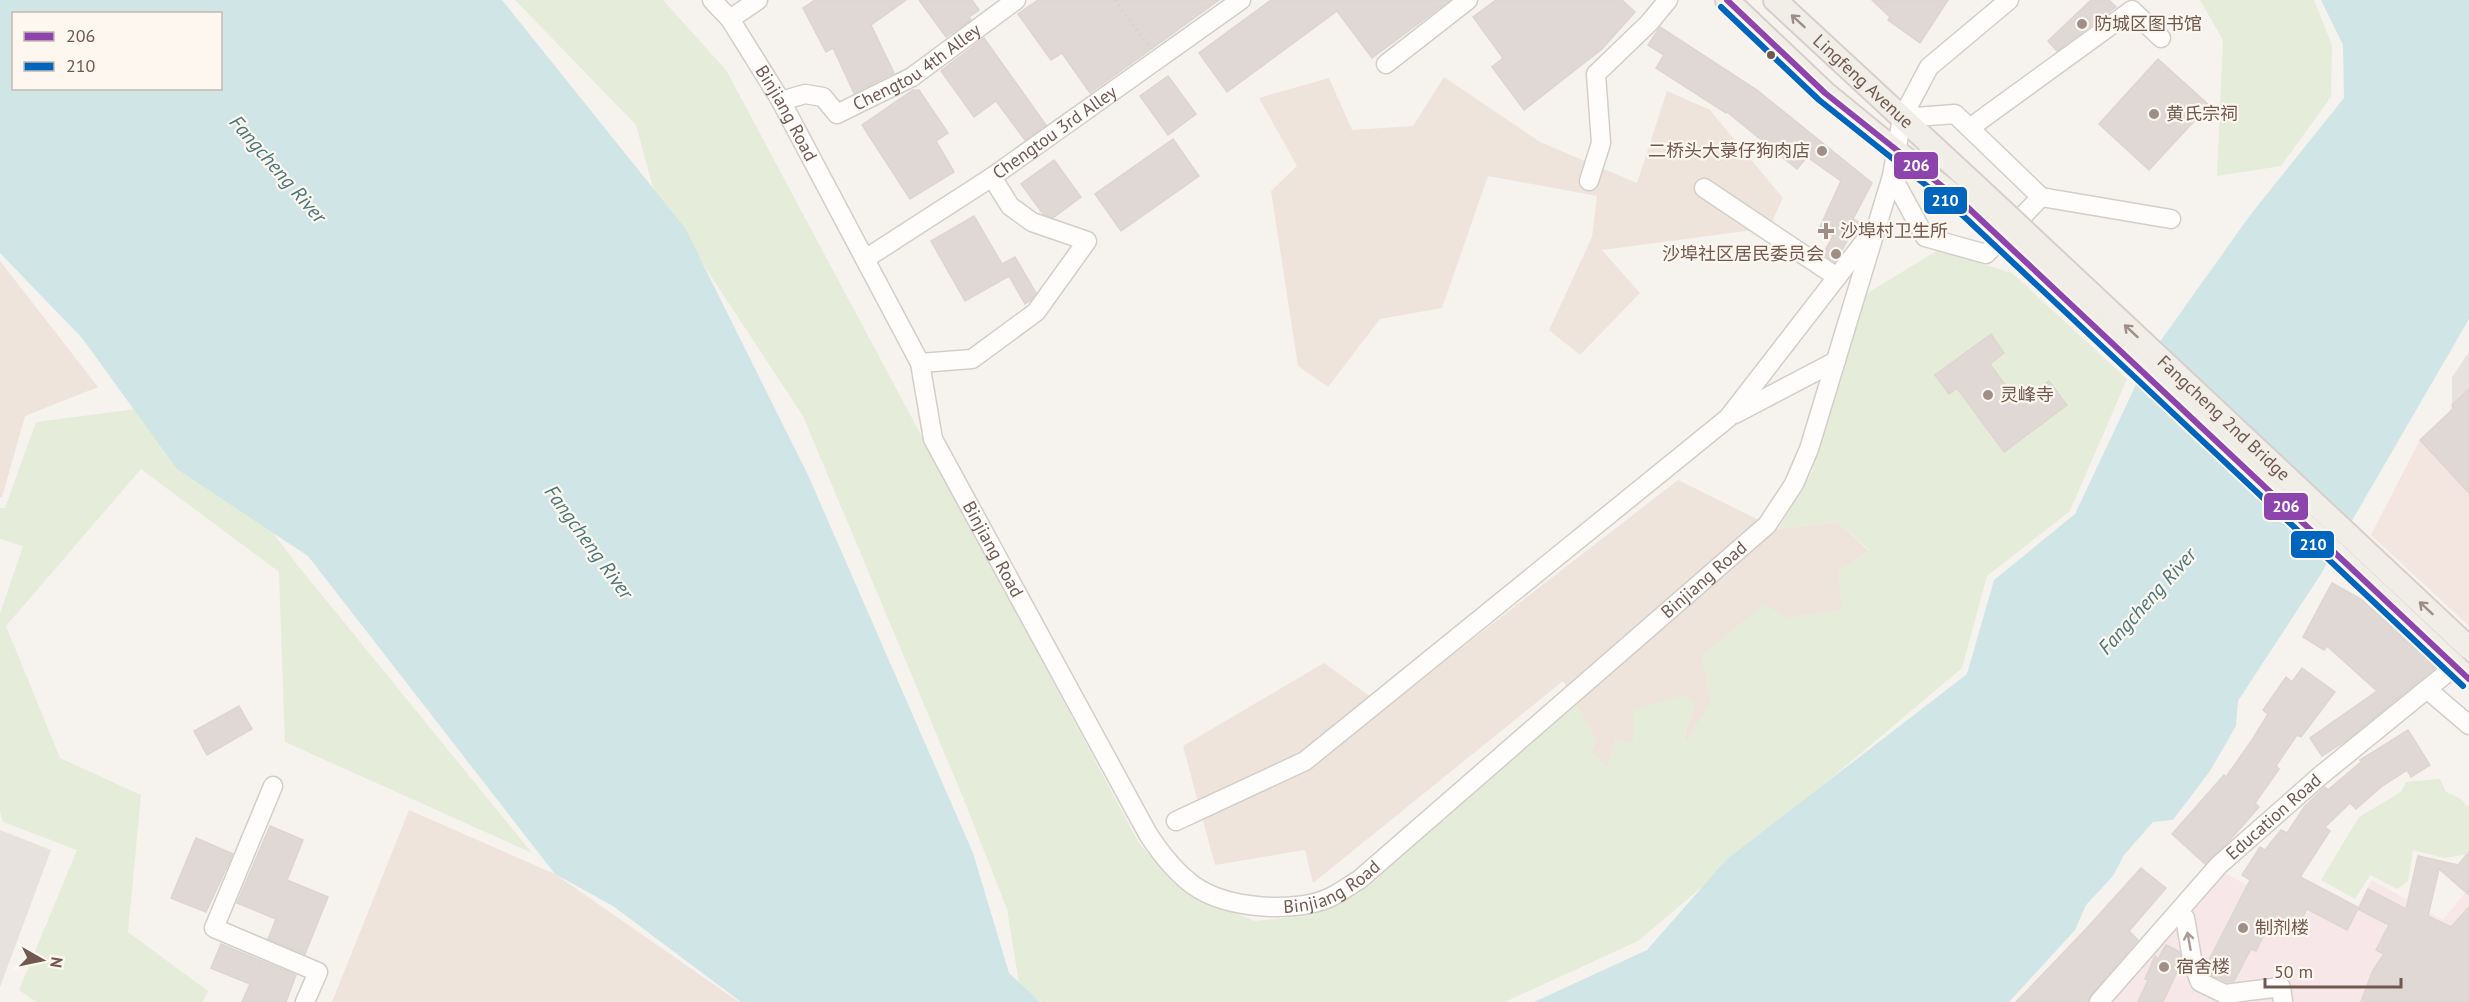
<svg xmlns="http://www.w3.org/2000/svg" width="2469" height="1002" font-family="'PT Sans','Noto Sans SC',sans-serif">
<rect width="100%" height="100%" fill="#f6f2ee"/>
<g fill="#eee4dc">
<path d="M1444 77 1540 142 1637 183 1667 91 1710 110 1783 198 1769 228 1602 250 1640 293 1580 355 1549 330 1592 237 1597 196 1488 176 1442 308 1380 319 1328 387 1298 366 1271 191 1297 166 1259 98 1329 78 1352 130 1413 126Z"/>
<path d="M0 261 98 387 25 416 2 497H0Z"/>
<path d="M1678 480 1777 529 1838 522 1869 551 1843 610 1787 618 1711 702 1684 747 1686 729 1695 703 1633 744 1608 769 1591 752 1596 740 1563 681 1313 883 1305 850 1215 865 1183 746 1324 663 1385 707Z"/>
<path d="M409 810 555 874 739 1002H332Z"/>
</g>
<path fill="#f3e5e0" d="M2452 405 2469 424V626L2371 535 2420 440 2449 412Z"/>
<g fill="#e8e2de">
<path d="M2469 352V424L2452 405V377Z"/>
<path d="M0 830 51 850 0 987Z"/>
</g>
<path fill="#f7e7e8" d="M2225 873 2278 902 2297 874 2358 906 2372 880 2443 920 2469 888V1002H2111Z"/>
<g fill="#e6ecda">
<path d="M515 0H663L726 70 1139 843 1168 876 1210 903 1255 921 1313 915 1361 892 1577 704 1596 740 1591 752 1607 768 1615 739 1633 743V710L1683 695 1695 703 1686 729 1684 745 1711 702 1701 656 1764 604 1787 618 1842 610 1838 571 1869 550 1838 522 1778 529 1812 472 1866 294 1938 250 2012 273 2127 379 2070 511 1987 576 1962 668 1638 941 1505 1002H1042L1020 989 1007 909 962 795 803 416 653 188 636 125Z"/>
<path d="M2200 0H2314L2332 45 2331 97 2281 166 2217 176 2223 40Z"/>
<path d="M174 404 299 567 532 853 285 742 279 572 141 469 6 626 60 758 141 795 128 932 208 991 203 1002H36L19 990 77 850 3 822 0 811V614L23 546 0 539V508H5L36 422Z"/>
<path d="M2440 779 2446 792 2459 798 2469 807V854L2445 858 2413 850 2408 881 2397 889 2370 875 2355 899 2321 880 2359 817 2401 792 2406 782Z"/>
</g>
<g fill="#d0e5e6" fill-rule="evenodd">
<path d="M0 0H502L685 228 808 475 973 853 1009 973 1040 1002H741L613 906 555 874 308 556 177 469 82 338 0 253ZM14 14H220V88H14Z"/>
<path d="M2321 0H2469V319L2321 574 2238 701 2236 726 2210 771 2173 820 2153 822 2124 855 2113 876 2086 905 2075 930 2009 1002H1534L1647 950 1726 860 1967 674 1994 580 2075 514 2149 357 2251 214 2344 98 2343 45Z"/>
</g>
<g fill="#e0d8d4" stroke="#ded5d1" stroke-width="1.5">
<path d="M815 0H906L871 25 894 73 854 93 833 48 826 52 803 8Z"/>
<path d="M919 0H972L979 10 969 17 971 20 946 37Z"/>
<path d="M1038 0H1219L1090 93 1062 53 1051 60 1018 14Z"/>
<path d="M1271 0H1450L1372 58 1337 11 1227 92 1199 53Z"/>
<path d="M1496 0H1622L1635 12 1602 49 1524 110 1492 67 1503 58 1473 17Z"/>
<path d="M1872 0H1948L1920 43 1888 20 1890 17Z"/>
<path d="M2091 0H2109L2116 7 2057 51 2048 41Z"/>
<path d="M1660 27 1757 90 1872 183 1853 219 1858 222 1835 262 1823 254 1833 236 1819 229 1841 181 1807 157 1797 169 1727 112 1726 113 1656 68 1664 55 1648 45Z"/>
<path d="M984 38 1046 125 1025 140 996 101 974 117 941 71Z"/>
<path d="M2158 59 2209 105 2149 170 2099 124Z"/>
<path d="M1168 76 1196 114 1168 135 1140 96Z"/>
<path d="M913 90H919L948 133 936 141 954 172 910 199 862 125Z"/>
<path d="M1173 139 1199 176 1121 231 1095 194Z"/>
<path d="M1054 160 1081 197 1053 218 1043 214 1021 184Z"/>
<path d="M974 216 1002 264 1015 257 1036 293 1031 300 1025 304 1009 276 965 301 931 241Z"/>
<path d="M1991 334 2004 353 1990 364 2018 403 2049 381 2067 405 2004 452 1957 388 1949 394 1935 375Z"/>
<path d="M2469 389V493L2420 440 2454 408 2452 405Z"/>
<path d="M2332 583 2361 599 2436 667 2347 740 2322 756 2310 738 2377 691 2327 646 2324 650 2303 637Z"/>
<path d="M2302 668 2335 692 2301 737 2297 735 2276 766 2279 769 2255 803 2259 807 2229 841 2205 864 2172 834 2224 775 2226 777 2252 740 2268 714 2263 710 2286 677 2292 682Z"/>
<path d="M239 706 252 729 207 755 194 731Z"/>
<path d="M2408 730 2430 765 2411 777 2407 770 2382 786 2356 809 2350 803 2325 827 2330 831 2300 877 2359 908 2368 889 2406 909 2418 856 2458 865 2469 852V895L2439 869 2428 916 2451 927 2469 907V1002H2361L2372 972 2384 954 2376 950 2389 925 2358 909 2347 930 2307 909 2295 933 2271 920 2256 951 2251 949 2234 981 2227 982 2209 974 2206 966 2250 880 2242 875 2260 847 2265 850 2281 830 2287 833 2305 806 2325 787 2328 790 2361 762 2360 760Z"/>
<path d="M270 826 303 840 287 880 328 897 305 954 268 939 276 919 237 903Z"/>
<path d="M196 838 233 854 206 912 171 898Z"/>
<path d="M2141 868 2166 888 2129 931 2138 940 2091 995 2088 1001 2016 1002 2086 929Z"/>
<path d="M221 944 296 975 286 1002H242L250 984 211 968Z"/>
<path d="M2166 945 2180 952 2181 963 2163 1002H2138L2148 980 2145 979 2155 956 2158 959Z"/>
</g>
<g fill="none" stroke-linecap="round" stroke-linejoin="round">
<defs>
<g id="minor">
<path id="s1" d="M712 0 730 19 781 101 920 363 933 439 1148 834C1161 854 1174 871 1193 885 1226 909 1296 914 1331 897 1341 892 1350 885 1359 880L1767 525 1794 484 1809 449 1892 176 1902 118 1929 67 2009 0"/>
<path d="M730 19 758 0"/>
<path d="M1386 64 1468 0"/>
<path id="s2" d="M781 101 805 94 823 97 837 114 912 77 1016 0"/>
<path d="M1902 118 1955 114 2041 197 2171 219"/>
<path d="M1971 127 2132 10 2161 38"/>
<path d="M1892 176 1925 237 1986 254 2041 197"/>
<path d="M1589 181 1601 143 1596 74 1649 23 1668 0"/>
<path d="M1704 188 1837 277"/>
<path id="s3" d="M865 259 992 177 1241 0"/>
<path d="M920 363 972 359 1036 312 1087 241 1032 222 1010 206 992 177"/>
<path d="M1735 414 1836 361"/>
<path d="M2428 690 2469 725"/>
<path d="M273 786 214 928 318 972 305 1002"/>
<path d="M1176 821 1305 761 1728 418 1868 237"/>
<path d="M2179 912 2185 918 2193 964 2200 982 2225 994 2281 987 2283 1002"/>
<path id="s4" d="M2099 1002 2219 865 2320 776 2464 659"/>
</g>
<g id="major">
<path d="M1727 0 1825 93 1897 152 1962 202"/>
<path id="s5" d="M1775 0 1977 187"/>
</g>
</defs>
<use href="#minor" stroke="#d4cec9" stroke-width="21"/>
<use href="#major" stroke="#d7cfcc" stroke-width="26"/>
<path stroke="#d9d2d0" stroke-width="3" stroke-dasharray="1.5 4.5" stroke-linecap="butt" d="M1115 0 1148 45"/>
<use href="#minor" stroke="#fefdfc" stroke-width="18"/>
<use href="#major" stroke="#f1ede7" stroke-width="22"/>
<defs>
<g id="major-bridge">
<path id="s6" d="M1977 187 2469 648"/>
<path d="M1962 202 2469 679"/>
</g>
</defs>
<use href="#major-bridge" stroke="#d7cfcc" stroke-width="26" stroke-linecap="butt"/>
<use href="#major-bridge" stroke="#f1ede7" stroke-width="22"/>
<defs>
<path id="bus-1" d="M1727 0 1825 93 1962 202 2469 679"/>
<path id="bus-2" d="M1721 7 1819 100 1956 209 2463 686"/>
</defs>
<use href="#bus-1" stroke="#fdf7f0" stroke-width="10"/>
<use href="#bus-2" stroke="#fdf7f0" stroke-width="10"/>
<use href="#bus-1" stroke="#8e44ad" stroke-width="6"/>
<use href="#bus-2" stroke="#0065bd" stroke-width="6"/>
</g>
<defs><path id="oneway-shaft" d="M-6 0H5M1.5-3L5.5 0L1.5 3" fill="none" stroke-width="1.6" stroke-linecap="round" stroke-linejoin="round" transform="scale(1.5)"/></defs>
<g stroke="#9e8d85">
<use href="#oneway-shaft" transform="translate(1798 21) rotate(-137)"/>
<use href="#oneway-shaft" transform="translate(2131 331) rotate(-137)"/>
<use href="#oneway-shaft" transform="translate(2426 608) rotate(-137)"/>
</g>
<use stroke="#aa9b95" href="#oneway-shaft" transform="translate(2189 941) rotate(-100)"/>
<g fill="#a08f87" stroke="#fdf7f0" stroke-width="2">
<circle cx="2082" cy="24" r="6"/>
<circle cx="2154" cy="114" r="6"/>
<circle cx="1822" cy="151" r="6"/>
<path d="M1823 222h6v6h6v6h-6v6h-6v-6h-6v-6h6z"/>
<circle cx="1836" cy="254" r="6"/>
<circle cx="1988" cy="395" r="6"/>
<circle cx="2243" cy="928" r="6"/>
<circle cx="2164" cy="967" r="6"/>
</g>
<circle fill="#725950" stroke="#fdf7f0" stroke-width="2" cx="1771" cy="55" r="5"/>
<g text-anchor="middle" stroke-width="4.5" stroke-linejoin="round" paint-order="stroke">
<g font-size="18" fill="#725950" stroke="#fdf7f0" text-anchor="start">
<text x="2094" y="30">防城区图书馆</text>
<text x="2166" y="120">黄氏宗祠</text>
<text x="1810" y="157" text-anchor="end">二桥头大菉仔狗肉店</text>
<text x="1840" y="237">沙埠村卫生所</text>
<text x="1824" y="260" text-anchor="end">沙埠社区居民委员会</text>
<text x="2000" y="401">灵峰寺</text>
<text x="2255" y="934">制剂楼</text>
<text x="2176" y="973">宿舍楼</text>
</g>
<g font-size="18" fill="#725950" stroke="#fdf7f0">
<text dy="6" stroke="none"><textPath href="#s2" startOffset="158">Chengtou 4th Alley</textPath></text>
<text dy="6" stroke="none"><textPath href="#s5" startOffset="120">Lingfeng Avenue</textPath></text>
<text dy="6" stroke="none"><textPath href="#s1" startOffset="136">Binjiang Road</textPath></text>
<text dy="6" stroke="none"><textPath href="#s3" startOffset="228">Chengtou 3rd Alley</textPath></text>
<text dy="6" stroke="none"><textPath href="#s6" startOffset="338">Fangcheng 2nd Bridge</textPath></text>
<text dy="6" stroke="none"><textPath href="#s1" startOffset="622">Binjiang Road</textPath></text>
<text dy="6" stroke="none"><textPath href="#s1" startOffset="1648">Binjiang Road</textPath></text>
<text dy="6" stroke="none"><textPath href="#s4" startOffset="255">Education Road</textPath></text>
<text dy="6" stroke="none"><textPath href="#s1" startOffset="1162">Binjiang Road</textPath></text>
</g>
<g font-size="20" font-style="italic" fill="#48787c" stroke="#fdf7f0">
<text transform="translate(278 169) rotate(49)" y="7">Fangcheng River</text>
<text transform="translate(589 542) rotate(54)" y="7">Fangcheng River</text>
<text transform="translate(2147 601) rotate(-48)" y="7">Fangcheng River</text>
</g>
</g>
<g stroke="#fdf7f0" stroke-width="2">
<rect x="1893" y="151" width="46" height="29" rx="6" fill="#8e44ad"/>
<rect x="1923" y="186" width="45" height="29" rx="6" fill="#0065bd"/>
<rect x="2263" y="492" width="46" height="29" rx="6" fill="#8e44ad"/>
<rect x="2290" y="530" width="45" height="29" rx="6" fill="#0065bd"/>
</g>
<g font-size="16" text-anchor="middle" font-weight="bold" fill="#fff">
<text x="1916" y="171">206</text>
<text x="1945" y="206">210</text>
<text x="2286" y="512">206</text>
<text x="2313" y="550">210</text>
</g>
<rect x="12" y="12" width="210" height="78" fill="#fdf7f0" stroke="#c5b8b0" stroke-width="1.5"/>
<rect x="24" y="32" width="30" height="9" fill="#8e44ad" stroke="#c5b8b0" stroke-width="1.5"/>
<text x="66" y="42" font-size="18" fill="#725950">206</text>
<rect x="24" y="62" width="30" height="9" fill="#0065bd" stroke="#c5b8b0" stroke-width="1.5"/>
<text x="66" y="72" font-size="18" fill="#725950">210</text>
<g transform="translate(42 960) rotate(99)" stroke="#fdf7f0" stroke-width="4.5" paint-order="stroke">
<path d="M0-4.5L10 22L0 15L-10 22Z" fill="#725950"/>
<text y="-9" font-size="16" font-weight="bold" text-anchor="middle" fill="#725950">N</text>
</g>
<path d="M2265 978v9h136v-9" fill="none" stroke="#725950" stroke-width="3"/>
<text x="2274" y="978" font-size="18" fill="#725950" stroke="#fdf7f0" stroke-width="4.5" paint-order="stroke">50 m</text>
</svg>
